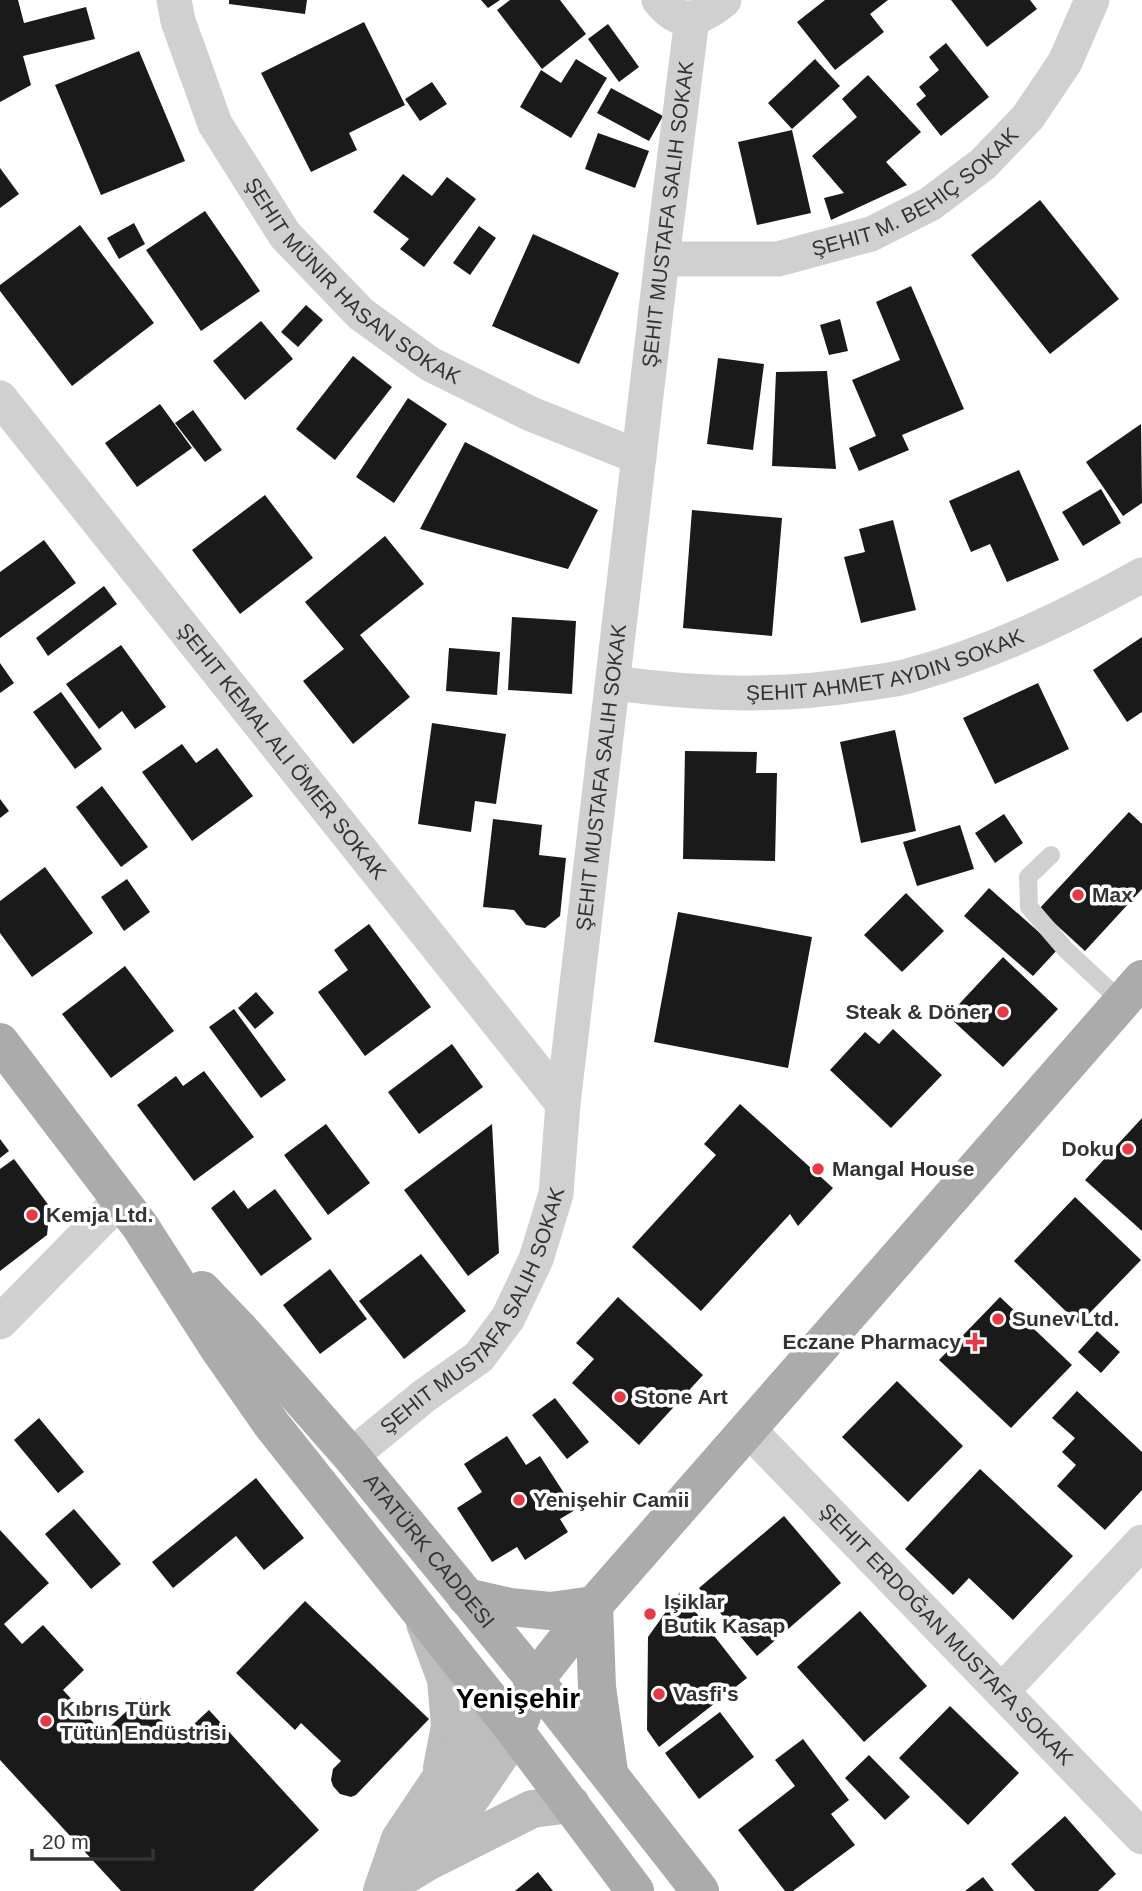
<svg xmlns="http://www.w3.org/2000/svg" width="1142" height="1891" font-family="Helvetica,sans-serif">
<rect width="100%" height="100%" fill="#fff"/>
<g fill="#1a1a1a">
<path d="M0 0H18L24 23 86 7 95 39 23 56 31 85 0 102Z"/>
<path d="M229 0H307L305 14 229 4Z"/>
<path d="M481 0H500L488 8Z"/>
<path d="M510 0H560L586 34 542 69 497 10Z"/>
<path d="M825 0H888L870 14 884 32 835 70 797 22Z"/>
<path d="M951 0H1030L1037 9 987 47Z"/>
<path d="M364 22 405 105 349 133 357 150 311 172 261 73Z"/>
<path d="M608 24 639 67 619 82 588 39Z"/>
<path d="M946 43 989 97 941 136 916 104 926 96 919 87 939 70 929 57Z"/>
<path d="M139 51 185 161 101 195 55 85Z"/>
<path d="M576 59 607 78 571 138 520 107 541 70 561 83Z"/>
<path d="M815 59 840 86 792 129 768 103Z"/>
<path d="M868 75 921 132 886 162 907 185 831 220 824 198 844 193 812 156 857 117 842 99Z"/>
<path d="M432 82 447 104 420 121 405 99Z"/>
<path d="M611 88 663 116 649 141 597 113Z"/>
<path d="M792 130 811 213 757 225 738 142Z"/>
<path d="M598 133 649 151 635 188 585 169Z"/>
<path d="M0 168 19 194 0 208Z"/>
<path d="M403 174 432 196 447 177 476 199 424 267 400 249 409 239 373 212Z"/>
<path d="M1040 200 1119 299 1050 354 971 255Z"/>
<path d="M205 211 260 291 201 331 146 250Z"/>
<path d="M134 223 145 244 119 259 107 238Z"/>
<path d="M80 225 154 323 72 386 0 291V285Z"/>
<path d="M479 226 496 238 470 275 453 263Z"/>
<path d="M533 234 619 273 579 364 492 326Z"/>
<path d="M911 286 964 409 902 435 909 450 859 471 849 448 876 436 852 380 900 360 876 302Z"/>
<path d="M306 305 323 320 298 347 281 332Z"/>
<path d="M840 319 848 351 829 355 820 325Z"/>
<path d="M261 321 293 359 245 400 213 361Z"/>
<path d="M353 356 392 387 335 460 296 429Z"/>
<path d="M718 358 764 364 753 450 707 444Z"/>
<path d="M827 371 836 469 772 466 776 372Z"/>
<path d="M408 398 447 424 394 503 356 477Z"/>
<path d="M160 404 192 448 137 487 105 443Z"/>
<path d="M193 410 222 450 205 462 175 423Z"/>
<path d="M1141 424 1142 503 1123 516 1086 462Z"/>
<path d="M465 442 598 510 568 569 420 529Z"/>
<path d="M1019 470 1059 560 1007 582 990 544 971 552 949 501Z"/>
<path d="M1101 489 1121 523 1083 546 1062 512Z"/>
<path d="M265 495 313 558 240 614 192 550Z"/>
<path d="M692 510 782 518 772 636 683 628Z"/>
<path d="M893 520 916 610 861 623 844 557 865 552 859 529Z"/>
<path d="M385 536 424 584 360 635 410 697 353 744 303 681 344 649 305 602Z"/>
<path d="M44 540 76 583 0 638V572Z"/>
<path d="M104 586 117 604 48 656 36 638Z"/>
<path d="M512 617 576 621 572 694 508 690Z"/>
<path d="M1142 637V712L1127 722 1093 670Z"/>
<path d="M121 645 166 707 135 729 122 711 99 729 66 684Z"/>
<path d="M449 648 500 652 497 695 446 691Z"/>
<path d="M0 663 14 683 0 693Z"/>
<path d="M1038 683 1069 749 995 784 963 718Z"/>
<path d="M61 692 102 749 75 769 33 712Z"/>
<path d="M432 723 506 734 496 804 475 801 471 832 418 824Z"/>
<path d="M895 730 916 831 861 843 840 742Z"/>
<path d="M182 744 196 763 217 748 253 796 192 841 142 772Z"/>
<path d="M685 751 757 752 756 773H777L775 861 683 859Z"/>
<path d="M102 786 148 847 121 867 76 807Z"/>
<path d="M0 799 9 811 0 818Z"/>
<path d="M1129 812 1142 824V889L1085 951 1039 909Z"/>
<path d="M1004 814 1023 843 995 863 975 833Z"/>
<path d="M493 819 542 825 539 855 566 858 560 916 545 928 526 925 514 910 483 907Z"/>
<path d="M960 825 974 869 917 886 903 842Z"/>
<path d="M45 867 93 933 32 977 0 933V901Z"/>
<path d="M127 879 150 912 124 931 101 897Z"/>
<path d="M989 888 1058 949 1033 976 964 916Z"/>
<path d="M906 893 944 931 902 972 864 935Z"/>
<path d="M678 912 812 937 788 1068 654 1042Z"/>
<path d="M369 924 431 1007 365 1056 318 992 348 970 334 950Z"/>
<path d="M1003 957 1058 1009 1003 1067 948 1016Z"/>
<path d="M125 966 174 1031 111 1078 62 1014Z"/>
<path d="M256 992 274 1013 255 1029 238 1008Z"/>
<path d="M234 1009 286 1080 261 1098 209 1027Z"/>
<path d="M893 1029 942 1075 891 1128 830 1070 865 1032 879 1044Z"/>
<path d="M452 1044 483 1087 419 1134 388 1092Z"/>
<path d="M204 1071 254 1137 194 1181 137 1105 176 1076 183 1086Z"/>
<path d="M740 1104 833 1188 798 1226 790 1214 701 1311 632 1247 716 1155 704 1144Z"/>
<path d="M1142 1118V1231L1085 1180Z"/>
<path d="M326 1124 370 1183 328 1215 284 1155Z"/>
<path d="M492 1124 499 1253 468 1276 404 1190Z"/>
<path d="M0 1139 9 1151 0 1158Z"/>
<path d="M14 1159 50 1207 47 1235 0 1271V1169Z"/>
<path d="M275 1189 312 1239 261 1276 211 1208 234 1190 248 1209Z"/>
<path d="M1075 1197 1141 1260 1079 1324 1014 1261Z"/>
<path d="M421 1254 466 1311 404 1359 359 1301Z"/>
<path d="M330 1269 367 1319 320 1354 283 1305Z"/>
<path d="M618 1297 703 1375 639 1445 572 1383 594 1359 576 1343Z"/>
<path d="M1000 1297 1072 1365 1011 1428 939 1360Z"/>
<path d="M1097 1331 1120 1352 1101 1373 1078 1352Z"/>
<path d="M897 1381 963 1446 908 1502 842 1437Z"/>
<path d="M1077 1391 1142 1452V1490L1105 1530 1057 1486 1076 1465 1062 1452 1075 1438 1052 1418Z"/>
<path d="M555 1398 589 1442 567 1459 532 1415Z"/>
<path d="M39 1418 84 1472 58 1493 14 1440Z"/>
<path d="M507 1436 526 1465 540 1456 575 1510 560 1519 568 1532 525 1560 517 1547 492 1562 457 1508 482 1492 464 1464Z"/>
<path d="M980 1469 1073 1556 1013 1620 969 1578 953 1595 905 1549Z"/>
<path d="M256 1478 304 1538 264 1570 236 1536 173 1588 152 1562Z"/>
<path d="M74 1509 121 1564 91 1589 45 1534Z"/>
<path d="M784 1516 841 1583 757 1656 699 1588Z"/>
<path d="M0 1530 49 1583 4 1624 22 1644 43 1625 84 1670 63 1690 103 1733 141 1698 179 1738 209 1710 319 1830 253 1891H121L0 1760Z"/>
<path d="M680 1592 747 1678 659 1747 647 1730 648 1637Z"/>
<path d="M305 1601 429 1719 356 1795 351 1797 340 1794 333 1786 331 1780 333 1769 341 1761 301 1723 295 1730 236 1673Z"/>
<path d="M860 1611 927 1686 864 1742 797 1667Z"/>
<path d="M950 1706 1019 1773 968 1825 899 1758Z"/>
<path d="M720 1712 754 1757 699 1799 665 1753Z"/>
<path d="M803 1739 849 1800 831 1814 855 1845 793 1891H785L738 1830 795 1786 775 1760Z"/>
<path d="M869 1755 910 1797 885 1820 845 1778Z"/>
<path d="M1065 1816 1116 1874 1098 1891H1035L1011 1864Z"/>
<path d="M538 1872 553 1891H515Z"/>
<path d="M983 1877 994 1891H965Z"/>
</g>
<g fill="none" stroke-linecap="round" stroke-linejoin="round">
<path stroke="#d0d0d0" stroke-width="18" d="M1051 855 1028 877 1029 907 1066 950 1122 1002"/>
<g stroke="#d0d0d0" stroke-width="35">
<path id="s1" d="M174 0 178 21 215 124 285 235 361 314 430 364 531 414 639 457"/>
<path d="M659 0C681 28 699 20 724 0"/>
<path id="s2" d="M662 259H778L871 234 930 204 983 164 1028 117 1065 62 1092 0"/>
<path id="s3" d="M0 398 563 1104"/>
<path id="s4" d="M613 683C698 694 776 698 861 684 877 682 893 680 908 676 990 654 1068 616 1142 575"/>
<path d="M0 1322 121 1199"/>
<path id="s5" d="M749 1430 1142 1837"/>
<path id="s6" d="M351 1456 424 1396 479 1357 508 1318 536 1259 556 1194 563 1104 662 259 692 18"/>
<path d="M1002 1691 1142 1542"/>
</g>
<g stroke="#bdbdbd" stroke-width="38">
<path d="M425 1623 446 1679 450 1726 442 1768"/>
<path d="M431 1860 532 1809 571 1804"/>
<path d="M383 1889 427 1862 516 1732"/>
<path d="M382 1891 400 1839 492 1702"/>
</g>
<g stroke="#ababab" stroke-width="38">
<path d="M0 1042 140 1226 219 1349 272 1425 516 1732 635 1891"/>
<path id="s7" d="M202 1290 244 1334 351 1456 535 1680 700 1891"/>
<path d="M466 1597 510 1607 550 1611 594 1605"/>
<path d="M594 1605 597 1687 609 1772"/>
<path d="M516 1732 535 1680 594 1605 1142 979"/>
</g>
</g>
<g fill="#e63946" stroke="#fff" stroke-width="2.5">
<circle cx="1078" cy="895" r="7"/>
<circle cx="1003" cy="1012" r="7"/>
<circle cx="1128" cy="1149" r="7"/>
<circle cx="818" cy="1169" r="7"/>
<circle cx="32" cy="1215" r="7"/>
<circle cx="998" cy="1319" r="7"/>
<path d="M971.5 1331.5h7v7h7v7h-7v7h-7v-7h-7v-7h7z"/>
<circle cx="620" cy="1397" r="7"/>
<circle cx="519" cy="1500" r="7"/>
<circle cx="650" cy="1614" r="7"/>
<circle cx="659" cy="1694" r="7"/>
<circle cx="46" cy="1721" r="7"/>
</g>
<g text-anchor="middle" stroke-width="7" stroke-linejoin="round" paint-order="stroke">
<g font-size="21" fill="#333" stroke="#fff">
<text dy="7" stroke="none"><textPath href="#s2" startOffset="271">ŞEHIT M. BEHIÇ SOKAK</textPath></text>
<text dy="7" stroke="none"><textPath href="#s6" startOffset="1330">ŞEHIT MUSTAFA SALIH SOKAK</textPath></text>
<text dy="7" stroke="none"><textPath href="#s1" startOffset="343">ŞEHIT MÜNIR HASAN SOKAK</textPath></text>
<text dy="7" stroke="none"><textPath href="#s4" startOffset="276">ŞEHIT AHMET AYDIN SOKAK</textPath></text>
<text dy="7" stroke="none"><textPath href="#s3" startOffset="452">ŞEHIT KEMAL ALI ÖMER SOKAK</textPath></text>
<text dy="7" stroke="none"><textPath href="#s6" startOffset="763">ŞEHIT MUSTAFA SALIH SOKAK</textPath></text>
<text dy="7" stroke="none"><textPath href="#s6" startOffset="196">ŞEHIT MUSTAFA SALIH SOKAK</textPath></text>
<text dy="7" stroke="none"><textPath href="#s7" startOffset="346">ATATÜRK CADDESI</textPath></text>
<text dy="7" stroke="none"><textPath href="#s5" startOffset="284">ŞEHIT ERDOĞAN MUSTAFA SOKAK</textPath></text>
</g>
<g font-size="21" font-weight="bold" fill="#333" stroke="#fff" text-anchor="start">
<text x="1092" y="902">Max</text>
<text x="989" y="1019" text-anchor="end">Steak &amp; Döner</text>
<text x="1114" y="1156" text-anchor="end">Doku</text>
<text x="832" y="1176">Mangal House</text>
<text x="46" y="1222">Kemja Ltd.</text>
<text x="1012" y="1326">Sunev Ltd.</text>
<text x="961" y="1349" text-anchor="end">Eczane Pharmacy</text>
<text x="634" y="1404">Stone Art</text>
<text x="533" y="1507">Yenişehir Camii</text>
<text x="664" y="1609">Işiklar<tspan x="664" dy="24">Butik Kasap</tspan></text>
<text x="673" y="1701">Vasfi's</text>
<text x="60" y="1716">Kıbrıs Türk<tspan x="60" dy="24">Tütün Endüstrisi</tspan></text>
</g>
<g font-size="28" font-weight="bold" fill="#000" stroke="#fff">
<text x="518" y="1708">Yenişehir</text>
</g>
</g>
<path d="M32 1849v10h121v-10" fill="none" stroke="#333333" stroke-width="3.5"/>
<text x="42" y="1849" font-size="21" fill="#333333" stroke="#ffffff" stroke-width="5" paint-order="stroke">20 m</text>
</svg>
